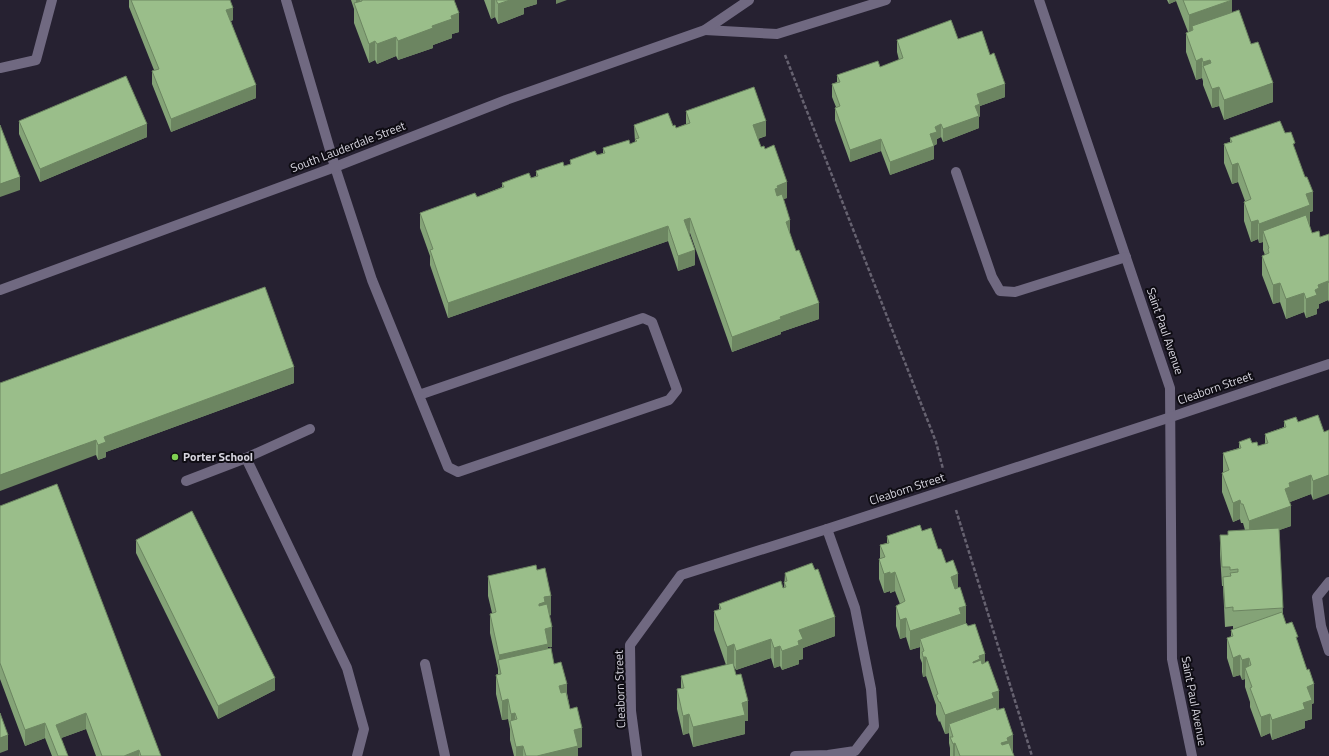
<svg xmlns="http://www.w3.org/2000/svg" width="1329" height="756" font-family="'Titillium Web',sans-serif">
<rect width="100%" height="100%" fill="#262131"/>
<g fill="none" stroke-linecap="round" stroke-linejoin="round">
<g stroke="#666270" stroke-width="2.5" stroke-dasharray="4 2" stroke-linecap="butt">
<path d="M785 55 936 442 943 469"/>
<path d="M956 510 1032 756"/>
</g>
<g stroke="#706981" stroke-width="10">
<path d="M286 0 335 167 372 280 448 467 458 472 669 400 677 390 652 322 643 318 419 395"/>
<path d="M1039 0 1170 388 1172 659 1192 756"/>
<path d="M705 30 777 34 886 0"/>
<path d="M0 68 36 60 52 0"/>
<path d="M956 172 992 277 1000 291 1015 292 1126 257"/>
<path d="M0 290 335 167 506 100 705 30 749 0"/>
<path d="M310 429 246 458 347 668 364 729 357 756"/>
<path d="M186 481 246 458"/>
<path d="M1329 582 1317 597 1321 626 1329 651"/>
<path d="M425 664 445 756"/>
<path d="M637 756 631 711 630 645 681 575 827 529 1171 417 1329 364"/>
<path d="M795 756 828 755 855 751 874 726 871 689 855 608 827 529"/>
</g>
</g>
<g fill="#84a377">
<path d="M129 0H230L233 20 231 21 256 98 171 132 152 84V71L154 70 129 7Z"/>
<path d="M351 0H454L459 32 452 34V38L433 45V48L398 60 396 56 377 64 375 60 369 63 354 23V9Z"/>
<path d="M484 0H537V4L524 8V14L498 24 495 17 491 19Z"/>
<path d="M1167 0H1232V12L1273 102 1224 120 1219 106 1212 108 1203 85V81L1202 78 1196 80 1186 52V33L1188 32 1176 1 1169 4Z"/>
<path d="M958 39 1005 97 980 106V116L979 117V128L943 142 941 137 937 139V144L933 146 934 159 890 175 881 151 850 162 835 120V108L836 107 832 97V84L837 82V75L880 67 899 60 897 52V40Z"/>
<path d="M686 111 766 136 758 139 761 147 765 149 787 198 783 199 790 235 819 319 781 332V334L732 352 690 233 689 234 695 265 678 271 668 241 448 318 430 265V256L420 228V213L477 197 502 187V183L531 178 536 176V171L564 166 570 164V160L597 155 603 153V148L630 144 635 142 634 125 673 126 676 128 686 124Z"/>
<path d="M19 121 147 137 40 182 19 134Z"/>
<path d="M1285 133 1295 150 1313 211 1310 212V225H1309L1312 233 1320 237 1329 234V302L1328 300 1319 304V308L1317 309V314L1306 318 1304 312 1286 319 1280 302 1273 304 1262 275V256L1265 255 1263 250V242L1259 243 1258 239 1251 242 1244 221V202L1245 201 1238 182 1232 184 1224 163V144L1230 142V138Z"/>
<path d="M0 383H294L106 452V457L98 460 96 455Z"/>
<path d="M1318 415 1313 500 1311 494 1290 502 1291 526 1279 530 1283 615 1286 624 1298 643 1314 703 1312 704V719L1305 721V728L1272 740 1270 733 1261 737 1250 707V702L1245 687V679L1242 680 1240 675 1233 677 1227 658V638L1231 637V630H1233V626L1225 627 1223 586H1222L1220 554V535H1228L1245 530 1243 523H1241L1240 519 1233 522 1222 492V473H1223V453L1239 448V442L1252 443 1258 446 1265 444V434L1284 427V421L1298 422Z"/>
<path d="M0 506 161 756H96L86 729 61 738 68 756H52L45 738 25 746 0 679Z"/>
<path d="M922 531 938 549 946 563 958 588 966 623 985 663 1014 756H950V748L949 743V733L945 734 940 721 939 722 936 714V705L926 676 923 677 922 672V663L920 658V647L910 650 906 637 900 639 896 626V606L900 604 895 591 890 593V591L884 593 879 579V559H880V545L887 543V536Z"/>
<path d="M136 540 275 690 218 719 136 553Z"/>
<path d="M537 570 551 615 549 616 552 647H548V649L567 693 570 709 582 747 578 748V756H514L510 740V729L508 719 502 720 496 694V675L498 674V669L490 633V614L492 613 488 596V576Z"/>
<path d="M785 573 835 636 803 648V659L799 660V664L782 670 780 666 774 668 771 658 736 670 733 664 748 721H745V734L693 747 689 733 683 735 677 709V689L681 688V676L726 665 714 630V611L719 610V604L784 588Z"/>
</g>
<g fill="#6c8561">
<path d="M356 0H360V12L356 8Z"/>
<path d="M491 0H495V17L491 19Z"/>
<path d="M510 0H537V4L524 8V14L498 24V4Z"/>
<path d="M556 0H567L556 4Z"/>
<path d="M1169 0H1176V1L1169 4Z"/>
<path d="M1232 0V19L1193 30 1192 26V34L1189 35V15Z"/>
<path d="M233 8V20L226 23V10Z"/>
<path d="M459 13V32L452 34V38L433 45V48L398 60V41L432 26 451 16Z"/>
<path d="M396 37V56L377 64V44Z"/>
<path d="M375 41V60L369 63V44Z"/>
<path d="M1202 58V78L1196 80V61Z"/>
<path d="M1210 60V79L1203 66V82V62Z"/>
<path d="M1273 83V102L1224 120V100Z"/>
<path d="M1005 84V97L980 106V116L979 117V128L943 142V129L975 106 977 94Z"/>
<path d="M256 85V98L171 132V119Z"/>
<path d="M1219 87V106L1212 108V89Z"/>
<path d="M766 121V136L753 140V125Z"/>
<path d="M147 124V137L40 182V169Z"/>
<path d="M941 124V137L937 139V144L930 147V134L935 127Z"/>
<path d="M881 139V151L850 162V150Z"/>
<path d="M934 146V159L890 175V162Z"/>
<path d="M1238 163V182L1232 184V165Z"/>
<path d="M20 177V190L0 197V184Z"/>
<path d="M787 182V198L778 201 775 189 777 186Z"/>
<path d="M1313 192V211L1310 212V225L1266 241 1263 231V242L1259 243V224L1306 194Z"/>
<path d="M690 218V233L684 236V220Z"/>
<path d="M790 220V235L786 222Z"/>
<path d="M1258 220V239L1251 242V222Z"/>
<path d="M668 226V241L448 318V303Z"/>
<path d="M695 250V265L678 271V256Z"/>
<path d="M1328 281V300L1319 304V308L1317 309V314L1306 318V299L1315 290 1318 285Z"/>
<path d="M1280 283V302L1273 304V285Z"/>
<path d="M1304 293V312L1286 319V299Z"/>
<path d="M819 303V319L781 332V334L732 352V337L780 317Z"/>
<path d="M294 367V383L106 452V457L98 460V445L104 437Z"/>
<path d="M96 440V455L0 491V475Z"/>
<path d="M1311 475V494L1290 502V506L1285 489 1289 483Z"/>
<path d="M1329 475V494L1313 500V481Z"/>
<path d="M1240 500V519L1233 522V503Z"/>
<path d="M1291 506V526L1249 541V521Z"/>
<path d="M890 572V591L884 593V574Z"/>
<path d="M895 572V591L890 593V574Z"/>
<path d="M958 574V594L951 596V577Z"/>
<path d="M551 596V615L545 616 539 623V604L544 597Z"/>
<path d="M966 606V625L920 639V647L910 650V631L959 608Z"/>
<path d="M835 617V636L803 648V659L799 660V664L782 670V651L798 641 799 630Z"/>
<path d="M906 618V637L900 639V620Z"/>
<path d="M552 627V647H548V663L499 665V655L545 629Z"/>
<path d="M771 639V658L736 670V651Z"/>
<path d="M734 644V664L727 666V647Z"/>
<path d="M780 646V666L774 668V648Z"/>
<path d="M985 654V673L980 678 973 662 979 656Z"/>
<path d="M1240 655V675L1233 677V658Z"/>
<path d="M923 657H926V676L923 677Z"/>
<path d="M1249 658V677L1245 668V679L1242 680V660Z"/>
<path d="M275 678V690L218 719V706Z"/>
<path d="M567 684V703L559 705V686Z"/>
<path d="M1314 684V703L1312 704V719L1305 721V728L1272 740V720L1303 703 1307 687Z"/>
<path d="M999 691V710L949 724V733L945 734V715L992 693Z"/>
<path d="M508 699V719L502 720V701Z"/>
<path d="M748 701V721H745V734L693 747V727L742 703Z"/>
<path d="M86 713V729L56 740V725Z"/>
<path d="M515 713V732L511 724V714Z"/>
<path d="M689 714V733L683 735V716Z"/>
<path d="M1270 714V733L1261 737V717Z"/>
<path d="M45 723V738L25 746V730Z"/>
<path d="M582 728V747L578 748V756H537L574 730Z"/>
<path d="M8 735V750L0 753V738Z"/>
<path d="M1013 735V755L1010 756 1001 743 1007 738Z"/>
<path d="M955 743V756H953V744Z"/>
<path d="M523 746V756H516V747Z"/>
<path d="M139 750V756H124Z"/>
</g>
<g fill="#9abe8a" stroke="#6c8561">
<path d="M131 0H230L233 8 226 10 256 85 171 119 152 71 159 69Z"/>
<path d="M362 0H454L459 13 451 16 452 19 432 26 433 28 398 41 396 37 377 44 375 41 369 44 354 3 362 1Z"/>
<path d="M496 0H510L498 4Z"/>
<path d="M1183 0H1232L1189 15Z"/>
<path d="M1239 10 1251 44 1258 42 1273 83 1224 100 1219 87 1212 89 1203 66 1211 63 1210 60 1203 62 1202 58 1196 61 1186 33 1193 30 1192 26Z"/>
<path d="M951 20 958 39 982 31 990 55 994 53 1005 84 977 94 980 104 975 106 979 116 943 129 941 124 935 127 937 132 930 134 934 146 890 162 881 139 850 150 835 108 840 106 832 84 840 82 837 75 878 61 880 67 903 58 897 40Z"/>
<path d="M126 76 147 124 40 169 19 121Z"/>
<path d="M754 87 766 121 753 125 761 147 764 146 765 149 774 145 787 182 777 186 778 188 775 189 777 196 782 194 790 220 786 222 796 251 799 250 819 303 780 317 781 319 732 337 690 218 684 220 695 250 678 256 668 226 448 303 430 250 433 249 420 213 475 193 477 197 504 187 502 183 529 173 531 178 538 176 536 171 563 162 564 166 571 164 570 160 595 151 597 155 605 153 603 148 629 140 630 144 637 141 635 139 639 138 634 125 668 113 673 126 675 125 676 128 690 123 686 111Z"/>
<path d="M1280 121 1285 133 1291 132 1295 143 1293 144 1305 177H1307L1313 192 1306 194 1310 205 1259 224 1258 220 1251 222 1244 202 1251 199 1238 163 1232 165 1224 144 1232 142 1230 138Z"/>
<path d="M0 125 20 177 0 184Z"/>
<path d="M1306 215 1312 233 1319 231 1320 237 1329 234V283L1328 281 1318 285 1319 288 1315 290 1317 295 1306 299 1304 293 1286 299 1280 283 1273 285 1262 256 1269 253 1268 249 1269 248 1263 231Z"/>
<path d="M265 287 294 367 104 437 106 442 98 445 96 440 0 475V383Z"/>
<path d="M1318 415 1324 432 1329 430V475L1313 481 1311 475 1289 483 1290 487 1285 489 1291 506 1249 521 1243 504H1241L1240 500 1233 503 1222 473 1229 470 1223 453 1241 448 1239 442 1250 438 1252 443 1257 442 1258 446 1268 443 1265 434 1286 427 1284 421 1296 417 1298 422Z"/>
<path d="M57 484 161 756H141L139 750 124 756H102L86 713 56 725 68 756H58L45 723 25 730 0 663V506Z"/>
<path d="M192 511 275 678 218 706 136 540Z"/>
<path d="M920 525 922 531 931 528 938 549H941L946 563 953 560 958 574 951 577 955 589 960 587 966 606 959 608 961 614 910 631 906 618 900 620 896 606 905 601 895 572 890 574V572L884 574 879 559 885 557 880 545 889 543 887 536Z"/>
<path d="M1279 528 1283 608 1233 611V607L1225 608 1223 577 1231 576 1230 573 1238 572V569L1230 570V567H1222L1220 535H1228V531Z"/>
<path d="M812 563 815 570 818 569 835 617 799 630 803 639 798 641 799 645 782 651 780 646 774 648 771 639 736 651 734 644 727 647 714 611 721 609 719 604 781 581 783 588 786 587 784 582 787 581 785 573Z"/>
<path d="M536 565 537 570 545 568 551 596 544 597 545 602 539 604V606L547 604 552 627 545 629 548 644 499 655 490 614 496 612 488 576Z"/>
<path d="M1282 612 1286 624 1292 622 1298 637H1296L1307 670 1309 669 1314 684 1307 687 1312 700 1303 703 1305 709 1272 720 1270 714 1261 717 1250 688 1252 687 1245 668 1251 665 1249 658 1242 660 1240 655 1233 658 1227 638 1233 636 1231 630Z"/>
<path d="M966 623 968 626 975 624 985 654 979 656 980 659 973 662V663L981 660 982 664 988 661 999 691 992 693 994 698 945 715 940 702H939L936 695 938 694 926 657H923L922 652 924 651 920 639Z"/>
<path d="M551 648 554 664 561 662 567 684 559 686 561 693 566 692 570 709 577 707 582 728 574 730 578 746 537 756H526L523 746 516 747 510 721 517 719 515 713 511 714 508 699 502 701 496 675 501 674 498 660Z"/>
<path d="M733 663 736 675 741 674 748 701 742 703 745 715 693 727 689 714 683 716 677 689 684 688 681 676Z"/>
<path d="M996 707 997 710 1004 708 1013 735 1007 738 1008 741 1001 743 1002 745 1009 743 1014 756H960L955 743 953 744 950 737H953L949 724Z"/>
<path d="M0 713 8 735 0 738Z"/>
</g>
<circle fill="#7fd052" stroke="#0e0c13" stroke-width="1.5" cx="175" cy="457" r="4"/>
<g text-anchor="middle" stroke-width="4" stroke-linejoin="round" paint-order="stroke">
<g font-size="12" fill="#d7d5df" stroke="#0e0c13">
<text transform="translate(348 147) rotate(-21)" y="4">South Lauderdale Street</text>
<text transform="translate(1165 331) rotate(71)" y="4">Saint Paul Avenue</text>
<text transform="translate(1215 388) rotate(-19)" y="4">Cleaborn Street</text>
<text transform="translate(907 489) rotate(-18)" y="4">Cleaborn Street</text>
<text transform="translate(620 689) rotate(-92)" y="4">Cleaborn Street</text>
<text transform="translate(1194 701) rotate(79)" y="4">Saint Paul Avenue</text>
</g>
<g font-size="12" font-weight="bold" fill="#d7d5df" stroke="#0e0c13" text-anchor="start">
<text x="183" y="461">Porter School</text>
</g>
</g>
</svg>
